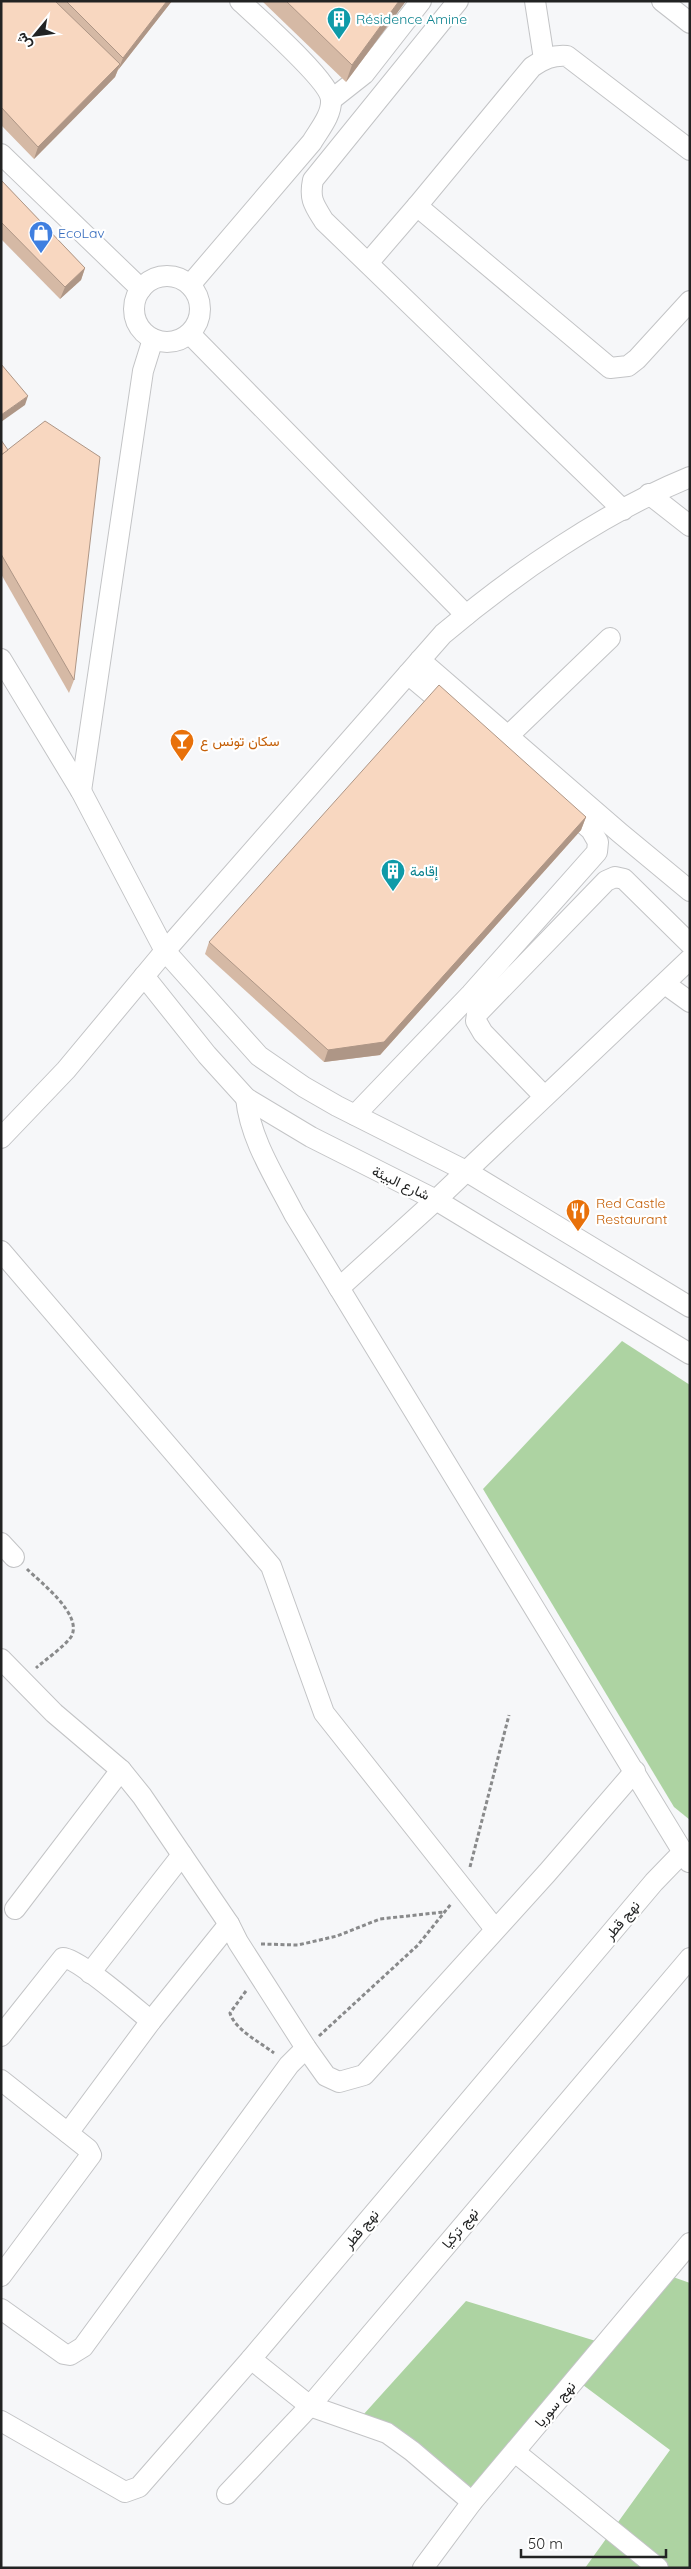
<svg xmlns="http://www.w3.org/2000/svg" width="691" height="2569" font-family="Quicksand,Vazirmatn,sans-serif">
<rect width="100%" height="100%" fill="#f6f7f9"/>
<g fill="#add3a2">
<path d="M622 1341 690 1385V1820L674 1807 483 1489Z"/>
<path d="M656 2271 690 2283V2568H585L670 2450 583 2385 487 2500 400 2432 363 2415 466 2301 599 2342Z"/>
</g>
<g fill="none" stroke-linecap="round" stroke-linejoin="round">
<defs>
<g id="minor">
<path d="M458 1 313 180C309 199 314 205 324 221L623 510"/>
<path d="M535 1 544 59"/>
<path d="M662 1 690 23"/>
<path d="M331 100 364 74 421 1"/>
<path d="M690 150 567 56C552 55 544 59 532 67L417 206 610 368 628 366 637 359 690 301"/>
<path d="M1 154 141 289"/>
<path d="M368 263 417 206"/>
<circle cx="167" cy="309" r="33"/>
<path d="M190 285 312 142C319 130 332 115 331 100 330 81 257 17 240 1"/>
<path d="M190 334 466 615"/>
<path d="M649 494 690 526"/>
<path d="M1 659 81 791 165 951 259 1056 304 1087 337 1106 466 1171 690 1307"/>
<path d="M420 660 620 833 690 891"/>
<path d="M408 674 452 711"/>
<path d="M508 736 610 638"/>
<path d="M81 791 143 371 153 339"/>
<path d="M144 976 207 1055 246 1098 311 1137 436 1200 690 1354"/>
<path d="M665 984 690 1002"/>
<path d="M544 1096 483 1033 476 1021 477 1014 606 881 615 877 624 879 690 944"/>
<path d="M246 1098C250 1139 275 1177 294 1214L689 1862"/>
<path d="M355 1115 471 994 597 852 598 842 591 830 563 806"/>
<path d="M1 1138 66 1070 165 951 443 634C514 574 604 512 690 477"/>
<path d="M1 1251 271 1566 324 1713 495 1929"/>
<path d="M339 1288 436 1200 690 959"/>
<path d="M1 1543 14 1557"/>
<path d="M1 1659 54 1713 121 1770 142 1796 229 1924 238 1942 306 2048 326 2076 339 2082 364 2075 547 1873 635 1771"/>
<path d="M15 1909 121 1770"/>
<path d="M90 1973 182 1855"/>
<path d="M1 2036 63 1958C78 1958 136 2009 151 2021"/>
<path d="M1 2080 88 2149 91 2155 1 2276"/>
<path d="M68 2133 151 2021 229 1924"/>
<path d="M1 2309 64 2354 70 2355 83 2347 289 2065 306 2048"/>
<path d="M251 2359 310 2406 387 2433 412 2451 472 2502"/>
<path d="M1 2421 125 2492 139 2487 251 2359 654 1882 684 1851"/>
<path d="M515 2452 658 2568"/>
<path d="M227 2494 310 2406 690 1958"/>
<path d="M423 2568 472 2502 690 2243"/>
</g>
</defs>
<use href="#minor" stroke="#c3c4c6" stroke-width="22"/>
<g stroke="#898a8b" stroke-width="3" stroke-dasharray="4 2.5" stroke-linecap="butt">
<path d="M27 1569C40 1582 84 1615 71 1637 65 1646 45 1660 36 1668"/>
<path d="M470 1867 509 1715"/>
<path d="M261 1944 298 1945 337 1936 380 1919 444 1912"/>
<path d="M246 1991 230 2013C235 2030 260 2042 274 2053"/>
<path d="M319 2036 418 1945 451 1904"/>
</g>
<use href="#minor" stroke="#fff" stroke-width="20"/>
</g>
<g fill="#d5b9a5">
<path d="M1 1H172L118 70 115 77 34 159 1 125Z"/>
<path d="M262 1H406L346 82Z"/>
<path d="M1 180 85 268 81 280 60 299 1 239Z"/>
<path d="M1 440 74 680 69 693 1 574Z"/>
<path d="M586 817 581 830 380 1055 324 1062 205 954 209 942Z"/>
</g>
<g fill="#ae9686">
<path d="M167 1H172L118 70 123 58Z"/>
<path d="M399 1H406L346 82 352 65Z"/>
<path d="M120 64 115 77 34 159 38 147Z"/>
<path d="M85 268 81 280 60 299 65 287Z"/>
<path d="M28 396 25 405 1 422V415Z"/>
<path d="M586 817 581 830 380 1055 324 1062 328 1050Z"/>
</g>
<g fill="#f8d7c0" stroke="#ae9686">
<path d="M1 1H55L120 64 38 147 1 107Z"/>
<path d="M66 1H167L123 58Z"/>
<path d="M286 1H399L352 65Z"/>
<path d="M1 180 85 268 65 287 1 222Z"/>
<path d="M1 364 28 396 1 415Z"/>
<path d="M45 421 100 457 74 680 1 554V455Z"/>
<path d="M1 440 8 450 1 455Z"/>
<path d="M439 685 586 817 384 1042 328 1050 209 942Z"/>
</g>
<defs>
<symbol id="building-pin" viewBox="-11 -11 22 30"><path d="M0 17L-7.5 6A9.5 9.5 0 1 1 7.5 6Z" fill="#0f9aa8" stroke="#fff"/><path d="M-4-6H4V6H1V3H-1V6H-4ZM-2.5-4.3h1.7v1.8h-1.7ZM.8-4.3h1.7v1.8H.8ZM-2.5-1h1.7V.8h-1.7ZM.8-1h1.7V.8H.8Z" fill="#fff"/></symbol>
<symbol id="shop-pin" viewBox="-11 -11 22 30"><path d="M0 17L-7.5 6A9.5 9.5 0 1 1 7.5 6Z" fill="#3f7fe0" stroke="#fff"/><path d="M-5-2.5h2.3a2.7 3.5 0 0 1 5.4 0H5L5.5 6h-11ZM-1.5-2.5h3a1.5 2.3 0 0 0-3 0Z" fill="#fff"/></symbol>
<symbol id="bar-pin" viewBox="-11 -11 22 30"><path d="M0 17L-7.5 6A9.5 9.5 0 1 1 7.5 6Z" fill="#e8710a" stroke="#fff"/><path d="M-6-5H6L.8 .8V4.5H3.5V6h-7V4.5H-.8V.8Z" fill="#fff"/></symbol>
<symbol id="restaurant-pin" viewBox="-11 -11 22 30"><path d="M0 17L-7.5 6A9.5 9.5 0 1 1 7.5 6Z" fill="#e8710a" stroke="#fff"/><path d="M-5-6h1v4h1v-4h1v4h1v-4h1v5L-1.5 .5V6h-2V.5L-5-1ZM5-6V6H3V1.5H1.5Q1.5-4 5-6Z" fill="#fff"/></symbol>
</defs>
<g fill-rule="evenodd">
<use href="#building-pin" x="325" y="5" width="28" height="38"/>
<use href="#shop-pin" x="27" y="219" width="28" height="38"/>
<use href="#bar-pin" x="168" y="727" width="28" height="38"/>
<use href="#building-pin" x="379" y="857" width="28" height="38"/>
<use href="#restaurant-pin" x="564" y="1197" width="28" height="38"/>
</g>
<g text-anchor="middle" stroke-width="4.5" stroke-linejoin="round" paint-order="stroke">
<g font-size="14" fill="#0d838f" stroke="#fff" text-anchor="start">
<text x="356" y="24">Résidence Amine</text>
<text x="410" y="876">إقامة</text>
</g>
<g font-size="14" fill="#366cbe" stroke="#fff" text-anchor="start">
<text x="58" y="238">EcoLav</text>
</g>
<g font-size="14" fill="#c56008" stroke="#fff" text-anchor="start">
<text x="200" y="746">سكان تونس ع</text>
<text x="596" y="1208">Red Castle<tspan x="596" dy="16">Restaurant</tspan></text>
</g>
<g font-size="14" fill="#222323" stroke="#fff">
<text transform="translate(401 1183) rotate(25)" y="5">شارع البيئة</text>
<text transform="translate(622 1920) rotate(-50)" y="5">نهج قطر</text>
<text transform="translate(460 2228) rotate(-50)" y="5">نهج تركيا</text>
<text transform="translate(361 2229) rotate(-50)" y="5">نهج قطر</text>
<text transform="translate(555 2404) rotate(-50)" y="5">نهج سوريا</text>
</g>
</g>
<rect width="691" height="2569" fill="none" stroke="#222323" stroke-width="5"/>
<g transform="translate(35 35) rotate(241)" stroke="#ffffff" stroke-width="4" paint-order="stroke">
<path d="M0-4L9 19L0 12L-9 19Z" fill="#222323"/>
<text y="-8" font-size="14" font-weight="bold" text-anchor="middle" fill="#222323">ش</text>
</g>
<path d="M521 2549v8h145v-8" fill="none" stroke="#222323" stroke-width="2.5"/>
<text x="528" y="2549" font-size="15" fill="#222323" stroke="#ffffff" stroke-width="4" paint-order="stroke">50 m</text>
</svg>
